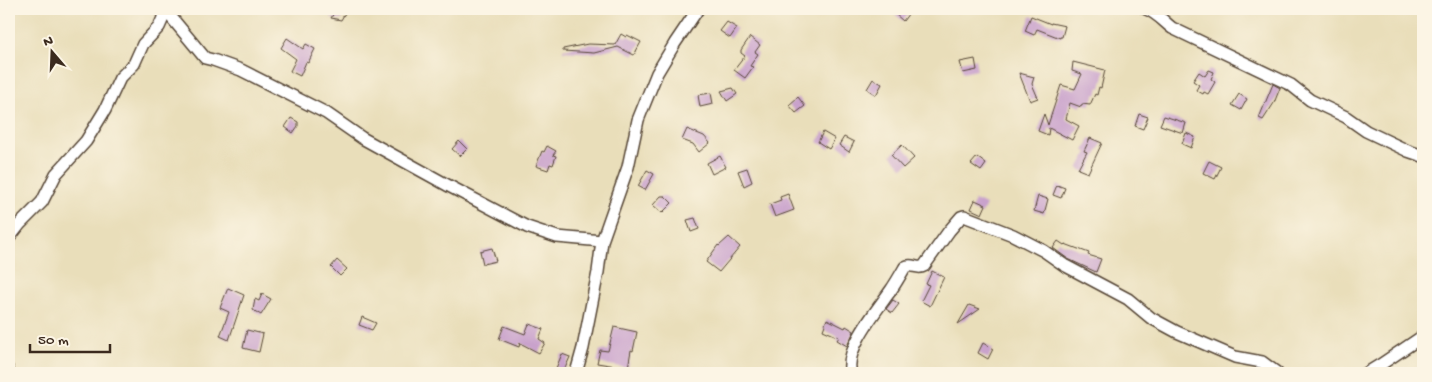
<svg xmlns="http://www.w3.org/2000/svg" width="1432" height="382" font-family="'Gochi Hand',sans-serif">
<rect width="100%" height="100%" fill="#fcf5e5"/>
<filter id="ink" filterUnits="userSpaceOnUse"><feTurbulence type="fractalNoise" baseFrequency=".02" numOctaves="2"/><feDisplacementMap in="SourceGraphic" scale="10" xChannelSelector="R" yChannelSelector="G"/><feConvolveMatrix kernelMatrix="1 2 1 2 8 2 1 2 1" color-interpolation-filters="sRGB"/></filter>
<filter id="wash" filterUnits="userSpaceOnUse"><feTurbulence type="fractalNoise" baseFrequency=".0096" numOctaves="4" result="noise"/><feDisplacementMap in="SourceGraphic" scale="20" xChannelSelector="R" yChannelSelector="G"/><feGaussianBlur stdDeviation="1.12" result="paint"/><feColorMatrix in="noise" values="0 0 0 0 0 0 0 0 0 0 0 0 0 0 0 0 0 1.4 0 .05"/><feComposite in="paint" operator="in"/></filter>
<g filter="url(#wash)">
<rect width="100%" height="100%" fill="#e9deba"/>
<g id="blocks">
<g fill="#c9a2cc">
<path d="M336 9 345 13 341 20 331 18Z"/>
<path d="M899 9H912L903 21 895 14Z"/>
<path d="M1031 16 1051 24V23L1065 26 1062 37H1060V38L1037 29 1034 35 1025 31Z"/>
<path d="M727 22 737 28 730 38 720 31Z"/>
<path d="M621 34 626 37 627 35 641 42 634 55 618 47 594 53 563 51V49L588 44 615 45Z"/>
<path d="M750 37 760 45 755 52 758 54 750 66 753 67 745 78 734 70 745 56 741 53V50Z"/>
<path d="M287 38 303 49 306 44 315 49 308 63 306 62 300 76 290 71 296 59 281 48Z"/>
<path d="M975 59 977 70 963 73 960 62Z"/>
<path d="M1073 62 1105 70 1101 88 1099 87 1097 95 1095 94 1090 105 1082 104 1081 107 1070 103 1066 119 1079 126 1072 140 1049 128 1048 135 1038 131 1044 114 1048 125 1061 85 1075 89 1082 74 1072 71Z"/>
<path d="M1209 70 1214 72 1211 79 1215 82 1208 94 1204 92 1203 94 1196 90 1199 85 1193 81 1199 72 1205 76Z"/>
<path d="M1019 73 1034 77 1032 84 1038 98 1030 101Z"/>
<path d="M873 79 882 84 876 95 867 89Z"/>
<path d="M1273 84 1280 88 1274 103 1263 120 1259 118Z"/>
<path d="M733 88 737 94 727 101 721 91Z"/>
<path d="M711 93 713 104 700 107 698 95Z"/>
<path d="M1239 94 1247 99 1241 110 1232 105Z"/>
<path d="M798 97 805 106 796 113 789 105Z"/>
<path d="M1139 114 1148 117 1143 129 1135 126Z"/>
<path d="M1164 116 1186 123 1183 133 1160 125Z"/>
<path d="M291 118 298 122V126L293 133 285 127Z"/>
<path d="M687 129 704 136 710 143 699 152 693 144 682 140Z"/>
<path d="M823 132 835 139 829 149 818 142Z"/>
<path d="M1186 133 1195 137 1191 148 1182 144Z"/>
<path d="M844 137 854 142 849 152 839 145Z"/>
<path d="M1090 138 1102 143 1088 173 1078 169 1087 152 1084 151Z"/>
<path d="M459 141 467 149 460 156 452 149Z"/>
<path d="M902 145 914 158 903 168 891 155Z"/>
<path d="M547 146 556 151 553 155 556 156 553 165 550 164 548 170 536 166 542 151 544 152Z"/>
<path d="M720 156 726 167 712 174 707 163Z"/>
<path d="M977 157 986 164 981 171 971 164Z"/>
<path d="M1209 161 1221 167 1215 179 1203 173Z"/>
<path d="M747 168 752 182 744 186 738 171Z"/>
<path d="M647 170 654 174 645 190 638 186Z"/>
<path d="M1057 185 1065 188 1061 198 1053 195Z"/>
<path d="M788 194 794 210 775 217 770 204 781 200 780 197Z"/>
<path d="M661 196H665L672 203 662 213 653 205Z"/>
<path d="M1038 196 1048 199 1044 214 1034 211Z"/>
<path d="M975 200 986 205 982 214 971 209Z"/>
<path d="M695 218 699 229 691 232 687 220Z"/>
<path d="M729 237 740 247 719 272 706 262 718 245 719 246Z"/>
<path d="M1058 241 1064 245 1065 244 1089 253 1088 255 1101 259 1096 272 1068 259 1053 248Z"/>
<path d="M492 248 496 261 483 264 480 251Z"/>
<path d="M337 260 347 269 340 276 331 267Z"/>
<path d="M932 271 944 277 930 306 921 301 929 285 926 284Z"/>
<path d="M228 288 244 295 229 340 220 336 229 312 220 308Z"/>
<path d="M262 294 271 299 261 315 253 310 255 299 259 301Z"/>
<path d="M893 300 899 304 892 313 886 309Z"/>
<path d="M969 305 980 309 958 324Z"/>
<path d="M362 317 376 323 372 330 359 325Z"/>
<path d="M827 319 845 328 846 326 854 331 847 346 837 340 839 337 823 330Z"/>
<path d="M529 324 543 329 539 339 545 343 539 353 520 343 519 347 499 339 504 326 525 334Z"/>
<path d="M614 327 637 332 633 351 631 350 628 368 597 363 600 350 608 351Z"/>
<path d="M247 330 263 334 259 352 243 348Z"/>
<path d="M983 343 993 349 988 359 978 353Z"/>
<path d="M562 354 570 357 563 373H554Z"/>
</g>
</g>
</g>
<g filter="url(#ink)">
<use href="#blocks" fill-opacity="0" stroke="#554535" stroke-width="1"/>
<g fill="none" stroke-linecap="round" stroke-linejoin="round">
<defs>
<path id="lane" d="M9 365 12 373"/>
<g id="street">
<path d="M158 9 165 12 171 17 205 58 213 60 241 70 326 113 362 138 449 186 527 227 557 237 602 241"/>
<path d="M1146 9C1157 13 1163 21 1172 28L1291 85 1310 100 1346 117 1366 131 1408 151 1423 156"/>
<path d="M9 238 20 224 42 202 56 174 86 141 105 110 120 78 134 64 143 44 159 27 167 9"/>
<path d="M576 373 583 348 598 272 602 241 628 167 638 120 657 73 675 43 698 9"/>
<path d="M851 373C843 350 878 309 891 290 896 283 901 274 905 267 912 263 918 270 924 266L949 231 961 217 964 216 1013 235 1044 251 1064 265 1128 299 1151 318 1177 332 1235 357 1262 362 1277 373"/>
<path d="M1367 373 1380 365 1423 336"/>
</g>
</defs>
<use href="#lane" stroke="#554535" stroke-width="8"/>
<use href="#street" stroke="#554535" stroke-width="14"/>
<use href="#lane" stroke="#fff" stroke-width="5.5"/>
<use href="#street" stroke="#fff" stroke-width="11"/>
</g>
</g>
<rect width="1432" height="382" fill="none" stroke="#fcf5e5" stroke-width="30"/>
<g transform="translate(52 52) rotate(341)" stroke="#fcf5e5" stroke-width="4" paint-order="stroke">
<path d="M0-4L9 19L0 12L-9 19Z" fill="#3b2a1e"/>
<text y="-8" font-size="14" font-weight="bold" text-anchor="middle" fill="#3b2a1e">N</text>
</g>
<path d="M30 344v8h80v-8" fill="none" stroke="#3b2a1e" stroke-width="2.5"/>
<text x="38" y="344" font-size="15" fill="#3b2a1e" stroke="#fcf5e5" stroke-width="4" paint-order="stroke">50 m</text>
</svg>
